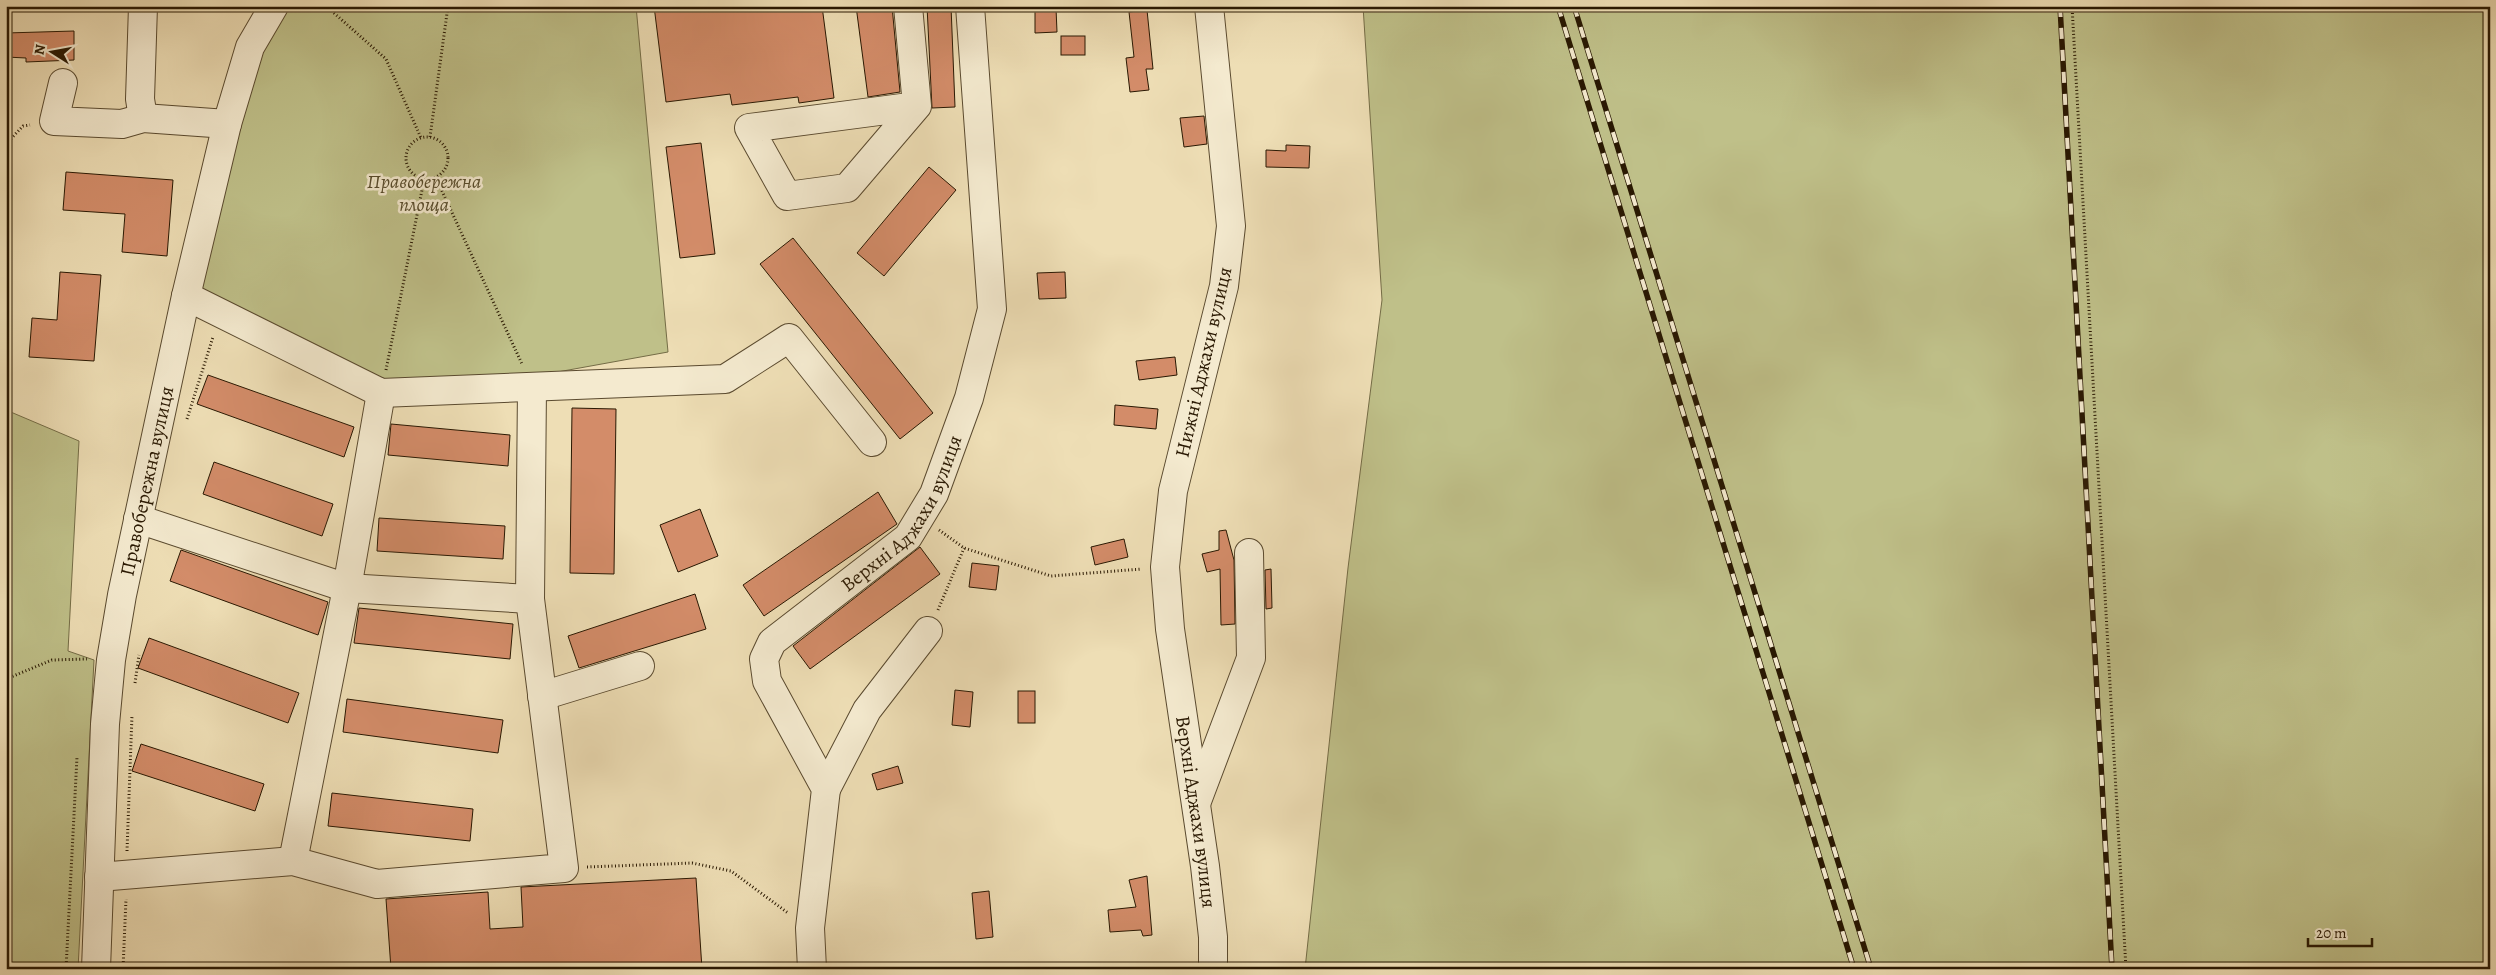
<svg xmlns="http://www.w3.org/2000/svg" width="2496" height="975" font-family="Alegreya,serif">
<rect width="100%" height="100%" fill="#eedeb5"/>
<filter id="stains"><feTurbulence type="fractalNoise" baseFrequency=".004" numOctaves="4"/><feColorMatrix values="0 0 0 0 .2 0 0 0 0 .09 0 0 0 0 .02 0 0 0 .5 -.17"/></filter>
<radialGradient id="worn" r=".72"><stop offset=".6" stop-color="#630" stop-opacity="0"/><stop offset="1" stop-color="#630" stop-opacity=".3"/></radialGradient>
<g fill="#bfc089" stroke="#746c46">
<path d="M277 6H636L668 352 552 373 386 380 190 286 215 169Z"/>
<path d="M1363 6H2490V969H1305L1348 568 1382 300Z"/>
<path d="M6 410 79 441 68 651 94 660 78 969H6Z"/>
</g>
<g fill="#d38c69" stroke="#291802">
<path d="M654 6H822L834 98 799 103 798 97 732 105 730 94 666 102Z"/>
<path d="M856 6H892L900 92 868 97Z"/>
<path d="M927 6H951L955 107 932 108Z"/>
<path d="M1056 8 1057 32 1035 33V9Z"/>
<path d="M1147 10 1153 69H1146L1149 90 1130 92 1126 58 1134 57 1129 12Z"/>
<path d="M74 31V60L26 62V58L6 57V33Z"/>
<rect x="1061" y="36" width="24" height="19"/>
<path d="M1204 116 1207 144 1184 147 1180 118Z"/>
<path d="M701 143 715 254 680 258 666 147Z"/>
<path d="M1286 145 1310 146 1309 168 1266 167V150L1286 151Z"/>
<path d="M929 167 956 190 884 276 857 253Z"/>
<path d="M66 172 173 180 167 256 122 252 125 214 63 210Z"/>
<path d="M793 238 933 413 900 439 760 264Z"/>
<path d="M60 272 101 275 94 361 29 357 32 318 57 320Z"/>
<path d="M1065 272 1066 298 1039 299 1037 273Z"/>
<path d="M1175 357 1177 375 1139 380 1136 361Z"/>
<path d="M208 375 354 427 344 457 197 404Z"/>
<path d="M1115 405 1158 409 1156 429 1114 425Z"/>
<path d="M572 408 616 409 614 574 570 573Z"/>
<path d="M391 424 510 435 508 466 388 455Z"/>
<path d="M214 462 333 504 322 536 203 494Z"/>
<path d="M878 492 897 524 764 616 743 585Z"/>
<path d="M700 509 718 556 678 572 660 525Z"/>
<path d="M379 518 505 526 503 559 377 551Z"/>
<path d="M1226 530 1234 560 1235 624 1221 625 1220 569 1207 572 1202 554 1219 550V531Z"/>
<path d="M1124 539 1128 557 1095 565 1091 547Z"/>
<path d="M920 547 940 574 810 669 793 646Z"/>
<path d="M181 550 328 602 318 635 170 581Z"/>
<path d="M972 563 999 566 996 590 969 587Z"/>
<path d="M1271 569 1272 608 1266 609 1265 570Z"/>
<path d="M695 594 706 629 579 668 568 636Z"/>
<path d="M359 608 513 624 510 659 354 643Z"/>
<path d="M149 638 299 693 288 723 138 668Z"/>
<path d="M955 690 973 692 970 727 952 725Z"/>
<rect x="1018" y="691" width="17" height="32"/>
<path d="M347 699 503 720 498 753 343 732Z"/>
<path d="M141 744 264 784 255 811 132 771Z"/>
<path d="M898 766 903 783 877 790 872 774Z"/>
<path d="M332 793 473 809 470 841 328 826Z"/>
<path d="M1147 876 1152 935 1143 936 1141 930 1110 932 1108 910 1136 907 1129 880Z"/>
<path d="M696 878 702 969H391L386 899 488 892 490 929 523 927 521 887Z"/>
<path d="M989 891 993 937 976 939 972 893Z"/>
</g>
<g fill="none" stroke-linecap="round" stroke-linejoin="round">
<defs>
<g id="minor">
<path d="M908 6 917 106 847 188 787 196 749 128 917 106"/>
<path id="s1" d="M1209 6 1231 226 1224 286 1173 491 1165 567 1170 629 1205 866 1213 937V969"/>
<path d="M63 83 54 121 122 124 143 118 227 124"/>
<path d="M143 118 140 99 143 6"/>
<path d="M186 296 381 393 725 379 789 338 872 442"/>
<path d="M138 519 347 588 530 599"/>
<path d="M542 696 640 666"/>
<path d="M826 789 867 710 928 631"/>
<path d="M1197 801 1251 658 1249 553"/>
<path d="M293 861 347 588 381 393"/>
<path d="M99 877 293 861 377 884 564 868 530 599 532 387"/>
<path id="s2" d="M96 969 105 724 111 660 122 595 186 296 227 124 250 47 274 6"/>
<path id="s3" d="M812 969 810 928 826 789 767 681 764 659 772 642 908 537 934 494 969 398 992 309 970 6"/>
</g>
</defs>
<use href="#minor" stroke="#5a4a2f" stroke-width="30"/>
<g stroke="#291802" stroke-width="3" stroke-dasharray="1 2.5" stroke-linecap="butt">
<path d="M326 6 386 59 421 138"/>
<path d="M2072 6 2126 969"/>
<circle cx="427" cy="158" r="21"/>
<path d="M430 137 448 6"/>
<path d="M6 144 23 126 30 125"/>
<path d="M436 178 522 364"/>
<path d="M386 370 424 180"/>
<path d="M187 419 213 337"/>
<path d="M939 530 964 548 1051 576 1142 569"/>
<path d="M938 610 964 548"/>
<path d="M6 679 52 660 87 659"/>
<path d="M135 683 139 655"/>
<path d="M6 704 10 678"/>
<path d="M127 851 132 715"/>
<path d="M587 867 692 863 731 871 788 913"/>
<path d="M66 969 77 757"/>
<path d="M123 969 126 899"/>
</g>
<use href="#minor" stroke="#f4eacf" stroke-width="28"/>
<defs>
<g id="rail">
<path d="M1558 6 1854 969"/>
<path d="M1574 6 1871 969"/>
<path d="M2060 6 2112 969"/>
</g>
</defs>
<use href="#rail" stroke="#291802" stroke-width="5.5"/>
<use href="#rail" stroke="#f4eacf" stroke-width="4" stroke-dasharray="11" stroke-linecap="butt"/>
</g>
<g text-anchor="middle" stroke-width="5" stroke-linejoin="round" paint-order="stroke">
<g font-size="20" font-style="italic" fill="#564a2a" stroke="#f4eacf">
<text x="424" y="188">Правобережна<tspan x="424" dy="23">площа</tspan></text>
</g>
<g font-size="20" fill="#291802" stroke="#f4eacf">
<text transform="translate(1203 362) rotate(-77)" y="7">Нижні Аджахи вулиця</text>
<text dy="7" stroke="none"><textPath href="#s2" startOffset="492">Правобережна вулиця</textPath></text>
<text dy="7" stroke="none"><textPath href="#s3" startOffset="532">Верхні Аджахи вулиця</textPath></text>
<text dy="7" stroke="none"><textPath href="#s1" startOffset="816">Верхні Аджахи вулиця</textPath></text>
</g>
</g>
<rect width="2496" height="975" fill="none" stroke="#eedeb5" stroke-width="25"/>
<rect x="8" y="8" width="2481" height="960" fill="none" stroke="#291802" stroke-width="2.5"/>
<rect x="12" y="12" width="2471" height="950" fill="none" stroke="#291802"/>
<g transform="translate(52 52) rotate(281)" stroke="#f4eacf" stroke-width="4" paint-order="stroke">
<path d="M0-4L9 19L0 12L-9 19Z" fill="#291802"/>
<text y="-8" font-size="14" font-weight="bold" text-anchor="middle" fill="#291802">N</text>
</g>
<path d="M2308 938v8h64v-8" fill="none" stroke="#291802" stroke-width="2.5"/>
<text x="2316" y="938" font-size="15" fill="#291802" stroke="#f4eacf" stroke-width="4" paint-order="stroke">20 m</text>
<rect width="100%" height="100%" filter="url(#stains)"/>
<rect width="100%" height="100%" fill="url(#worn)"/>
</svg>
